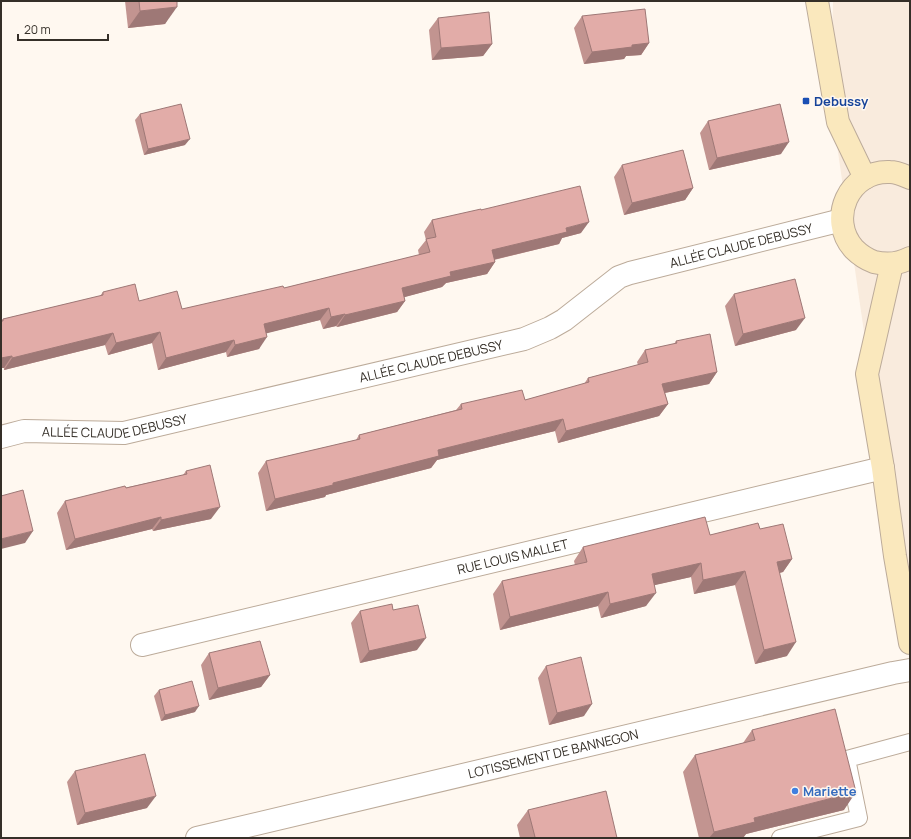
<svg xmlns="http://www.w3.org/2000/svg" width="911" height="839" font-family="Manrope,sans-serif">
<rect width="100%" height="100%" fill="#fff8f0"/>
<path fill="#f9ebdd" d="M833 1H910V650L830 97Z"/>
<g fill="none" stroke-linecap="round" stroke-linejoin="round">
<defs>
<path id="lane" d="M780 838 859 818 847 759 910 742"/>
<g id="street">
<path id="s1" d="M1 437 24 431 124 433 524 339 550 328 564 320 619 277 630 273 842 220"/>
<path id="s2" d="M142 645 883 468"/>
<path id="s3" d="M197 838 893 673 910 670"/>
</g>
<g id="secondary">
<path d="M817 1 838 122 865 178"/>
<path d="M910 178C903 175 897 172 890 172 849 170 827 219 854 249 860 255 866 259 874 262 887 265 899 264 910 258"/>
<path d="M892 264 867 374 883 468 895 556 910 643"/>
</g>
</defs>
<use href="#lane" stroke="#bcab9a" stroke-width="18"/>
<use href="#street" stroke="#bcab9a" stroke-width="24"/>
<use href="#secondary" stroke="#bcab9a" stroke-width="24"/>
<use href="#lane" stroke="#fff" stroke-width="16"/>
<use href="#street" stroke="#fff" stroke-width="22"/>
<use href="#secondary" stroke="#fae8bd" stroke-width="22"/>
</g>
<g fill="#c29490">
<path d="M125 1H177L165 24 128 28Z"/>
<path d="M582 16 649 43 641 55 626 56 624 59 584 64 574 28Z"/>
<path d="M438 18 492 44 483 56 432 60 429 30Z"/>
<path d="M140 114 185 145 144 155 135 120Z"/>
<path d="M708 121 781 154 709 170 700 133Z"/>
<path d="M622 165 693 188 685 200 624 215 614 177Z"/>
<path d="M481 210 581 233 562 238 559 244 494 260 495 262 487 274 446 283 442 287 404 297 405 301 397 312 337 327 336 326 323 329 320 320 266 333 259 349 227 357 226 352 158 370 152 343 108 355 105 345 4 370V368H1V321L3 319 100 296 103 292 139 301 182 309 284 288 419 255 418 250 426 240 424 232 432 220Z"/>
<path d="M734 294 796 330 735 346 725 306Z"/>
<path d="M676 341 717 372 709 384 665 393 668 404 659 416 558 443 555 431 437 460 431 468 326 495 325 497 266 511 258 473 266 461 356 440 359 435 456 410 461 404 525 400 584 384 588 378 638 365 637 362 645 350 674 344Z"/>
<path d="M186 471 211 519 153 531 152 529 66 550 57 513 65 501 183 475Z"/>
<path d="M760 529 792 559 783 572 779 573 787 656 755 664 735 585 694 594 691 577 654 585 646 606 601 618 598 606 500 630 493 594 502 581 575 565 574 561 583 547 710 535Z"/>
<path d="M393 610 417 650 360 663 351 623 360 611Z"/>
<path d="M209 653 270 675 261 687 209 700 201 665Z"/>
<path d="M546 666 584 716 549 725 538 678Z"/>
<path d="M159 690 195 712 161 721 154 696Z"/>
<path d="M752 730 844 810 746 834 743 838H699L683 772 695 755 743 743Z"/>
<path d="M75 771 147 808 77 825 67 782Z"/>
<path d="M528 810 617 838H520L517 825Z"/>
</g>
<g fill="#9e7876">
<path d="M177 7 165 24 128 28 140 11Z"/>
<path d="M649 43 641 55 626 56 624 59 584 64 592 52 632 45Z"/>
<path d="M492 44 483 56 432 60 441 48Z"/>
<path d="M190 139 185 145 144 155 148 149Z"/>
<path d="M789 142 781 154 709 170 717 158Z"/>
<path d="M693 188 685 200 624 215 632 203Z"/>
<path d="M589 222 581 233 562 238 559 244 484 262 492 250 566 228Z"/>
<path d="M495 262 487 274 446 283 442 287 394 300 402 288 450 272Z"/>
<path d="M405 301 397 312 337 327 345 315Z"/>
<path d="M329 308 320 320 256 336 264 324Z"/>
<path d="M345 314 336 326 323 329 331 317Z"/>
<path d="M805 318 796 330 735 346 743 334Z"/>
<path d="M160 332 152 343 108 355 116 343Z"/>
<path d="M113 333 105 345 4 370 12 358Z"/>
<path d="M267 337 259 349 227 357 235 345Z"/>
<path d="M234 340 226 352 158 370 166 358Z"/>
<path d="M12 356 4 368H1V358Z"/>
<path d="M717 372 709 384 654 395 662 384Z"/>
<path d="M668 404 659 416 558 443 566 431Z"/>
<path d="M563 419 555 431 437 460 431 468 326 495 325 497 266 511 275 499 333 483 438 450Z"/>
<path d="M220 507 211 519 153 531 161 520Z"/>
<path d="M161 517 152 529 66 550 75 539Z"/>
<path d="M33 531 25 543 1 549V539Z"/>
<path d="M792 559 783 572 767 576 777 562Z"/>
<path d="M701 563 691 577 642 588 652 574Z"/>
<path d="M745 571 735 585 694 594 703 580Z"/>
<path d="M608 592 598 606 500 630 510 617Z"/>
<path d="M656 593 646 606 601 618 610 604Z"/>
<path d="M426 638 417 650 360 663 369 651Z"/>
<path d="M796 642 787 656 755 664 764 650Z"/>
<path d="M270 675 261 687 209 700 218 688Z"/>
<path d="M592 704 584 716 549 725 557 713Z"/>
<path d="M199 706 195 712 161 721 165 715Z"/>
<path d="M856 792 844 810 746 834 743 838H709L714 832 754 818Z"/>
<path d="M156 796 147 808 77 825 85 813Z"/>
</g>
<g fill="#e2aca8" stroke="#9e7876">
<path d="M139 1H177V7L140 11Z"/>
<path d="M645 9 649 43 632 45V47L592 52 582 16Z"/>
<path d="M489 12 492 44 441 48 438 18Z"/>
<path d="M181 104 190 139 148 149 140 114Z"/>
<path d="M780 104 789 142 717 158 708 121Z"/>
<path d="M683 150 693 188 632 203 622 165Z"/>
<path d="M580 186 589 222 566 228 567 232 492 250 495 262 450 272 451 276 402 288 405 301 345 315V314L331 317 329 308 264 324 267 337 235 345 234 340 166 358 160 332 116 343 113 333 12 358V356L1 358V321H3V319L103 295V292L135 284 139 301 177 291 182 309 283 286 284 288 430 252 426 239 436 237 432 220 481 209V210Z"/>
<path d="M795 279 805 318 743 334 734 294Z"/>
<path d="M710 334 717 372 662 384 668 404 566 431 563 419 438 450 439 456 333 483V485L275 499 266 461 360 439 359 435 462 409 461 404 522 390 525 400 589 382 588 378 648 362 645 350 677 343 676 341Z"/>
<path d="M210 465 220 507 161 520V517L75 539 65 501 125 486 126 488 187 474 186 471Z"/>
<path d="M23 490 33 531 1 539V496Z"/>
<path d="M705 517 710 535 758 523 760 529 783 524 792 559 777 562 796 642 764 650 745 571 703 580 701 563 652 574 656 593 610 604 608 592 510 617 502 581 587 562 583 547Z"/>
<path d="M392 604 393 610 418 605 426 638 369 651 360 611Z"/>
<path d="M260 641 270 675 218 688 209 653Z"/>
<path d="M581 657 592 704 557 713 546 666Z"/>
<path d="M192 681 199 706 165 715 159 690Z"/>
<path d="M835 709 856 792 754 818 755 822 714 832 695 755 755 740 752 730Z"/>
<path d="M145 754 156 796 85 813 75 771Z"/>
<path d="M606 791 617 838H532L535 837 528 810Z"/>
</g>
<rect fill="#1a4fb4" stroke="#fff8f0" stroke-width="1.5" x="802" y="97" width="8" height="8" rx="2"/>
<circle fill="#3f7fe0" stroke="#fff8f0" stroke-width="1.5" cx="795" cy="791" r="4"/>
<g text-anchor="middle" stroke-width="3" stroke-linejoin="round" paint-order="stroke">
<g font-size="13" font-weight="bold" fill="#164399" stroke="#fff8f0" text-anchor="start">
<text x="814" y="106">Debussy</text>
</g>
<g font-size="13" fill="#352f28" stroke="#fff8f0">
<text dy="5" stroke="none"><textPath href="#s1" startOffset="775">ALLÉE CLAUDE DEBUSSY</textPath></text>
<text dy="5" stroke="none"><textPath href="#s1" startOffset="439">ALLÉE CLAUDE DEBUSSY</textPath></text>
<text dy="5" stroke="none"><textPath href="#s1" startOffset="115">ALLÉE CLAUDE DEBUSSY</textPath></text>
<text dy="5" stroke="none"><textPath href="#s2" startOffset="381">RUE LOUIS MALLET</textPath></text>
<text dy="5" stroke="none"><textPath href="#s3" startOffset="366">LOTISSEMENT DE BANNEGON</textPath></text>
</g>
<g font-size="13" font-weight="bold" fill="#366cbe" stroke="#fff8f0" text-anchor="start">
<text x="803" y="796">Mariette</text>
</g>
</g>
<rect width="911" height="839" fill="none" stroke="#352f28" stroke-width="4"/>
<path d="M18 34v6h90v-6" fill="none" stroke="#352f28" stroke-width="2"/>
<text x="24" y="34" font-size="12" fill="#352f28" stroke="#fff8f0" stroke-width="3" paint-order="stroke">20 m</text>
</svg>
